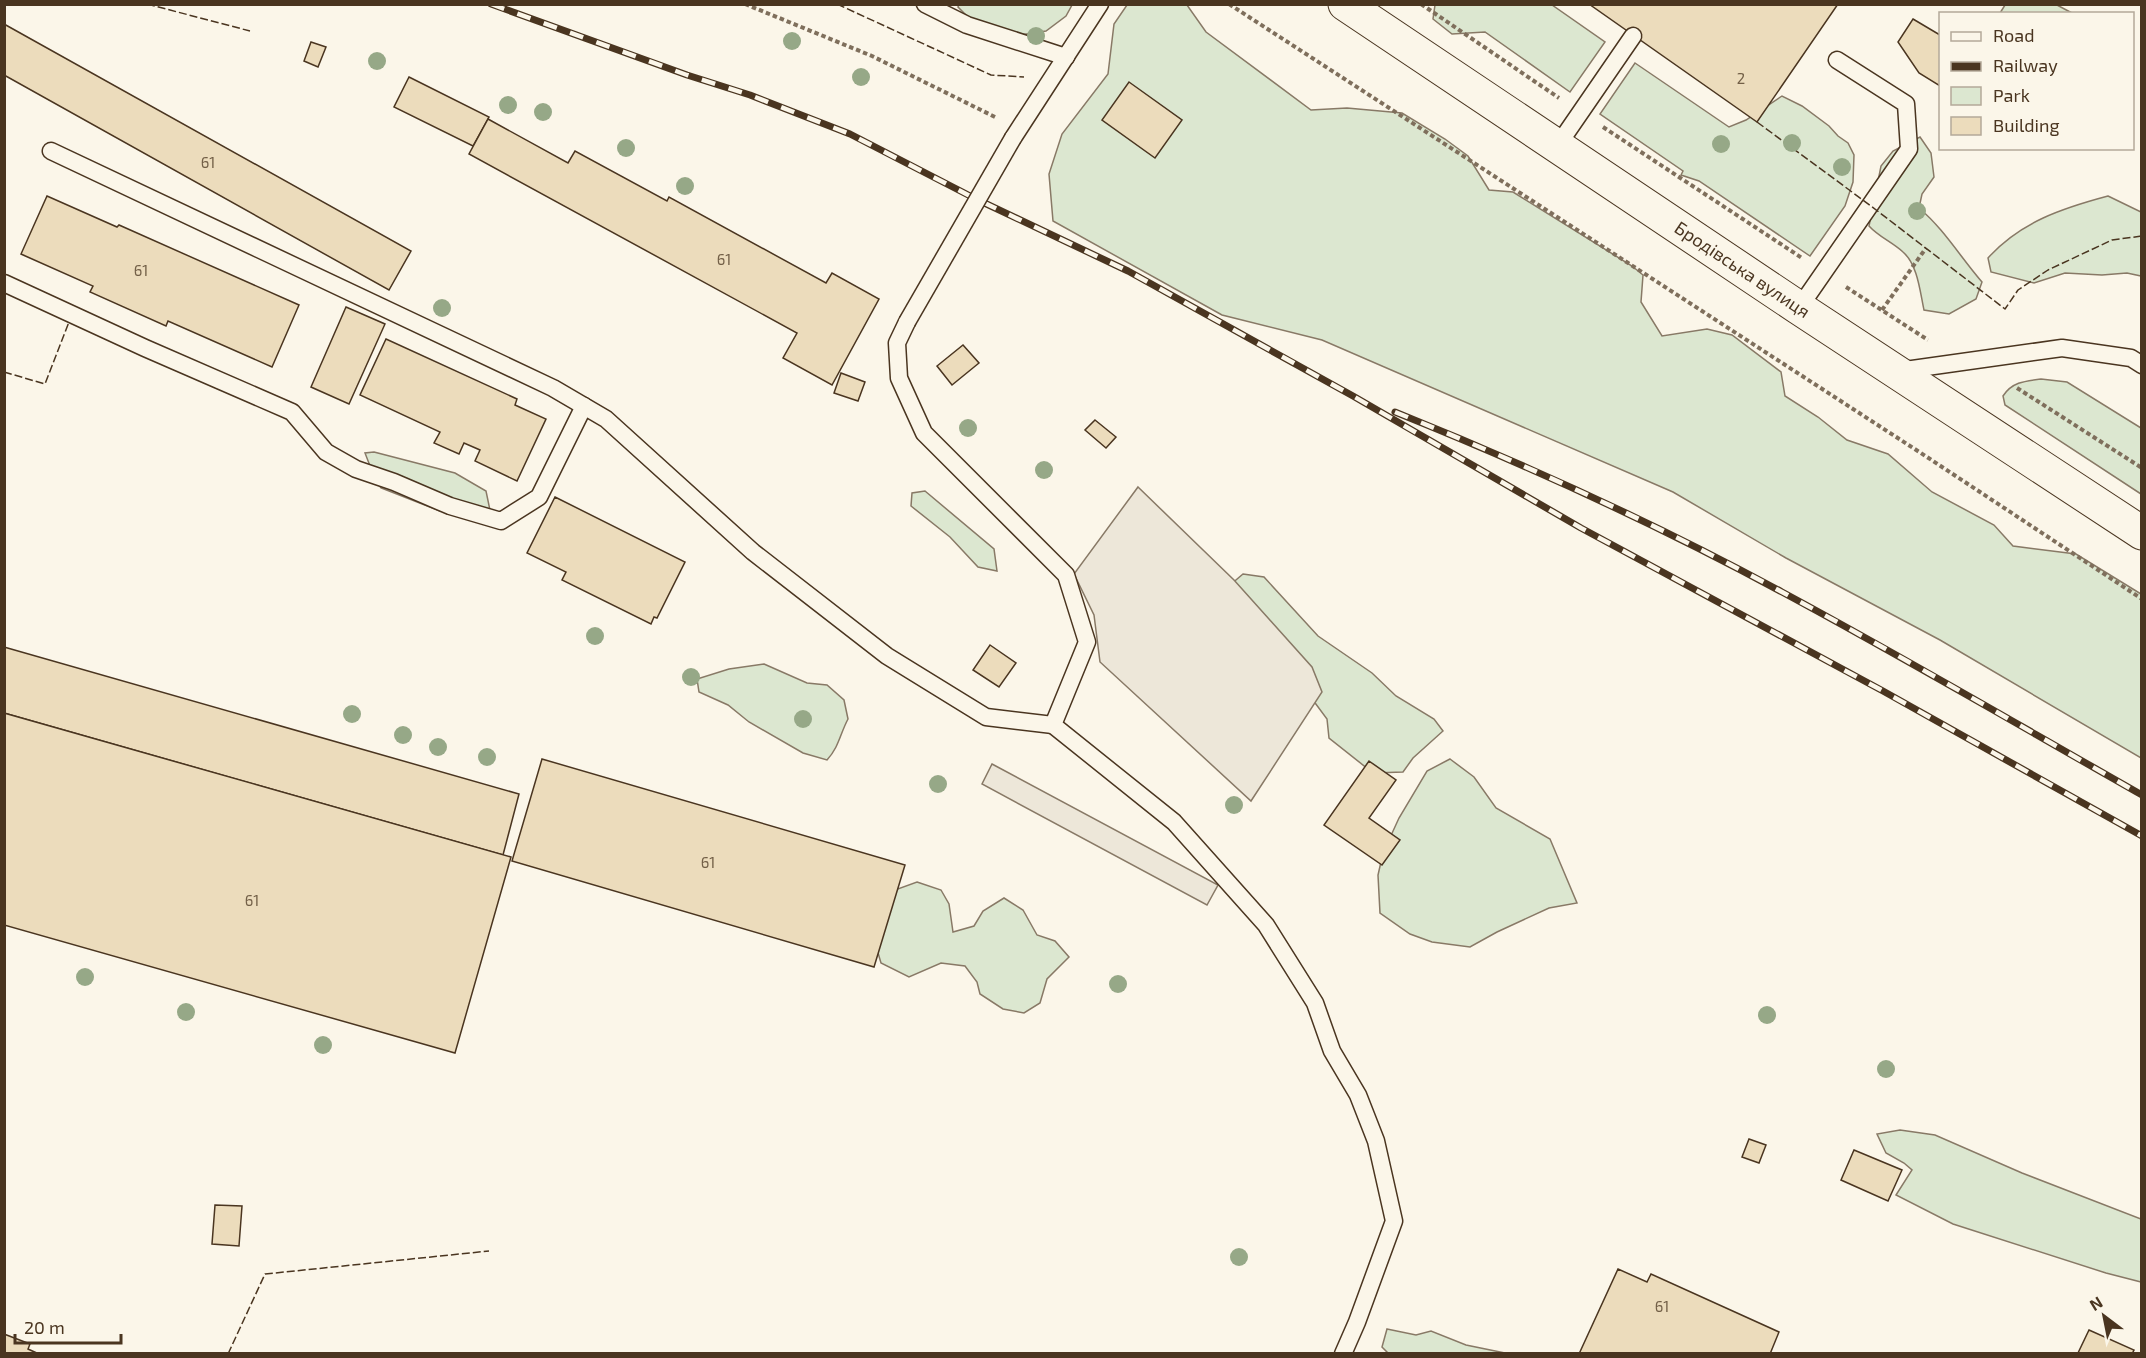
<svg xmlns="http://www.w3.org/2000/svg" width="2146" height="1358" font-family="'Exo 2',sans-serif">
<rect width="100%" height="100%" fill="#fbf6e9"/>
<g fill="#dce7d0" stroke="#887966" stroke-width="1.5">
<path d="M959 4 1072 5 1066 16 1046 31 1020 35 968 17 958 7Z"/>
<path d="M1127 5H1187L1206 32 1311 110 1347 108 1402 113 1445 139 1468 156 1489 190 1513 192 1632 266 1643 275 1641 302 1662 336 1707 329 1732 335 1781 372 1785 396 1818 417 1847 440 1888 454 1932 492 1994 525 2013 546 2076 554 2141 594V758L1940 640 1786 558 1673 492 1322 340 1222 315 1053 221 1049 174 1062 134 1108 74 1114 24Z"/>
<path d="M1435 5H1552L1605 42 1570 92 1485 32 1452 34 1433 19Z"/>
<path d="M2005 5H2057L2072 13H2000Z"/>
<path d="M1635 63 1729 127 1746 120 1782 96 1802 106 1829 126 1838 136 1848 143 1854 155 1853 182 1845 206 1810 256 1699 181 1681 175 1683 171 1600 114Z"/>
<path d="M1920 137 1931 153 1934 177 1922 194 1919 208C1944 229 1961 258 1982 282L1976 299 1949 314 1924 310C1920 292 1918 265 1903 252 1892 242 1879 237 1869 226L1881 166 1893 151Z"/>
<path d="M2108 196 2141 212V276L2127 273 2102 275 2065 273 2034 283 1991 272 1988 258C2020 222 2063 208 2108 196Z"/>
<path d="M2041 379 2067 382 2141 428V494L2005 405 2003 396C2012 382 2025 381 2041 379Z"/>
<path d="M374 452 455 473 486 491 491 515 440 511 381 488 375 479 365 453Z"/>
<path d="M925 491 994 549 997 571 978 567 950 537 911 506 912 493Z"/>
<path d="M1243 574 1264 577 1318 636 1372 673 1396 696 1434 719 1443 731 1413 758 1403 772 1373 773 1329 738 1327 719 1307 692 1223 591Z"/>
<path d="M764 664 807 683 827 685 844 700 848 719C840 734 839 747 827 760L803 753 749 722 728 705 699 692 697 679 729 669Z"/>
<path d="M1450 759 1474 777 1496 808 1550 839 1577 903 1549 908 1497 932 1470 947 1432 942 1410 934 1380 913 1378 875 1383 853 1399 818 1427 771Z"/>
<path d="M917 882 941 890 949 904 953 932 974 926 983 911 1004 898 1023 910 1037 935 1055 941 1069 957 1047 979 1040 1003 1024 1013 1003 1009 980 994 977 982 965 966 941 963 909 977 881 963 873 936 892 891Z"/>
<path d="M1900 1130 1935 1135 2022 1173 2141 1219V1282L2106 1273 1953 1224 1896 1195 1912 1170 1904 1163 1886 1153 1877 1134Z"/>
<path d="M1387 1329 1416 1335 1431 1331 1466 1345 1505 1353H1388L1382 1347Z"/>
</g>
<g fill="#ede7d9" stroke="#887966" stroke-width="1.5">
<path d="M1138 487 1234 580 1312 667 1322 692 1251 801 1100 662 1094 615 1074 574Z"/>
<path d="M992 764 1218 885 1207 905 982 784Z"/>
</g>
<g fill="#ecdcbc" stroke="#4a3520" stroke-width="1.5">
<path d="M1589 4H1838L1757 122Z"/>
<path d="M1913 19 1940 35V86L1919 73 1898 42Z"/>
<path d="M4 24 411 251 389 290 4 75Z"/>
<path d="M311 42 326 47 318 67 304 61Z"/>
<path d="M409 77 489 117 473 146 394 107Z"/>
<path d="M1129 82 1182 120 1155 158 1102 120Z"/>
<path d="M488 119 568 163 575 151 667 201 669 197 826 283 832 273 879 299 832 385 783 358 797 333 469 154Z"/>
<path d="M47 196 117 227 119 225 299 305 272 367 168 321 166 326 90 292 93 286 21 254Z"/>
<path d="M346 307 385 324 349 404 311 387Z"/>
<path d="M386 339 517 399 515 405 546 419 517 481 475 461 480 450 464 443 459 454 434 443 440 432 360 395Z"/>
<path d="M963 345 979 363 952 385 937 366Z"/>
<path d="M841 373 865 382 858 401 834 393Z"/>
<path d="M1095 420 1116 437 1106 448 1085 430Z"/>
<path d="M555 497 685 562 657 618 654 617 651 624 562 580 566 572 527 553Z"/>
<path d="M990 645 1016 663 999 687 973 670Z"/>
<path d="M4 647 519 794 503 855 4 713Z"/>
<path d="M4 713 511 857 455 1053 4 925Z"/>
<path d="M542 759 905 865 874 967 512 861Z"/>
<path d="M1369 761 1396 780 1369 818 1400 840 1382 865 1324 825Z"/>
<path d="M1749 1139 1766 1145 1759 1163 1742 1157Z"/>
<path d="M1854 1150 1902 1170 1888 1201 1841 1180Z"/>
<path d="M215 1205 242 1206 239 1246 212 1244Z"/>
<path d="M1618 1269 1647 1282 1651 1274 1779 1332 1770 1354H1579Z"/>
<path d="M2089 1330 2134 1350 2132 1354 2078 1353Z"/>
<path d="M4 1334 30 1344 28 1349 39 1354H4Z"/>
</g>
<g fill="none" stroke-linecap="round" stroke-linejoin="round">
<defs>
<g id="service">
<path d="M925 4 967 25 1066 57"/>
<path d="M1013 138 1100 4"/>
<path d="M1558 145 1633 36"/>
<path d="M51 151 553 388 606 419 753 552 887 656 986 717 1053 725"/>
<path d="M4 283 145 348 292 412 326 452 356 469 394 482 450 506 501 521 539 497 584 406"/>
<path d="M1799 308 1909 149 1906 104 1837 60"/>
<path d="M907 322 897 343 899 378 924 433 1066 575 1087 642 1053 725 1174 822 1266 925 1315 1003 1332 1051 1358 1095 1376 1141 1394 1221 1357 1322 1343 1354"/>
<path d="M1898 371 2062 348 2131 358 2142 365"/>
</g>
<g id="primary">
<path id="s1" d="M1345 4 1799 308 2142 533"/>
</g>
</defs>
<use href="#service" stroke="#4a3520" stroke-width="19"/>
<use href="#primary" stroke="#4a3520" stroke-width="35"/>
<g stroke="#7f6f5c" stroke-width="4" stroke-dasharray="4.5 3" stroke-linecap="butt">
<path d="M745 4 872 56 997 118"/>
<path d="M1229 4 1927 457 2142 599"/>
<path d="M1421 4 1559 98"/>
<path d="M1603 127 1802 258"/>
<path d="M1846 287 1928 340"/>
<path d="M1882 310 1926 248"/>
<path d="M2017 388 2142 468"/>
</g>
<use href="#service" stroke="#fbf6e9" stroke-width="16"/>
<use href="#primary" stroke="#fbf6e9" stroke-width="33"/>
<defs>
<g id="rail">
<path d="M491 4 687 75 750 95 850 134 976 199 1128 271 1353 396 1581 528 1883 691 2142 836"/>
<path d="M1395 412C1527 465 1656 524 1782 592 1903 657 2022 727 2142 795"/>
</g>
</defs>
<use href="#rail" stroke="#4a3520" stroke-width="7"/>
<use href="#rail" stroke="#fbf6e9" stroke-width="4.5" stroke-dasharray="14" stroke-linecap="butt"/>
<defs>
<path id="service-bridge" d="M907 322 1013 138"/>
</defs>
<use href="#service-bridge" stroke="#4a3520" stroke-width="19" stroke-linecap="butt"/>
<use href="#service-bridge" stroke="#fbf6e9" stroke-width="16"/>
<g stroke="#4a3520" stroke-width="1.5" stroke-dasharray="8 3" stroke-linecap="butt">
<path d="M147 4 250 31"/>
<path d="M837 4 991 75 1024 77"/>
<path d="M1757 122 1871 206 2005 309 2018 290 2048 270 2112 240 2142 236"/>
<path d="M4 372 45 384 69 322"/>
<path d="M228 1354 265 1274 489 1251"/>
</g>
</g>
<g fill="#96a887">
<circle cx="1036" cy="36" r="9"/>
<circle cx="792" cy="41" r="9"/>
<circle cx="377" cy="61" r="9"/>
<circle cx="861" cy="77" r="9"/>
<circle cx="508" cy="105" r="9"/>
<circle cx="543" cy="112" r="9"/>
<circle cx="1792" cy="143" r="9"/>
<circle cx="1721" cy="144" r="9"/>
<circle cx="626" cy="148" r="9"/>
<circle cx="1842" cy="167" r="9"/>
<circle cx="685" cy="186" r="9"/>
<circle cx="1917" cy="211" r="9"/>
<circle cx="442" cy="308" r="9"/>
<circle cx="968" cy="428" r="9"/>
<circle cx="1044" cy="470" r="9"/>
<circle cx="595" cy="636" r="9"/>
<circle cx="691" cy="677" r="9"/>
<circle cx="352" cy="714" r="9"/>
<circle cx="803" cy="719" r="9"/>
<circle cx="403" cy="735" r="9"/>
<circle cx="438" cy="747" r="9"/>
<circle cx="487" cy="757" r="9"/>
<circle cx="938" cy="784" r="9"/>
<circle cx="1234" cy="805" r="9"/>
<circle cx="85" cy="977" r="9"/>
<circle cx="1118" cy="984" r="9"/>
<circle cx="186" cy="1012" r="9"/>
<circle cx="1767" cy="1015" r="9"/>
<circle cx="323" cy="1045" r="9"/>
<circle cx="1886" cy="1069" r="9"/>
<circle cx="1239" cy="1257" r="9"/>
</g>
<g text-anchor="middle" stroke-width="4.5" stroke-linejoin="round" paint-order="stroke">
<g font-size="15" fill="#725f47">
<text x="1741" y="84">2</text>
<text x="208" y="168">61</text>
<text x="724" y="265">61</text>
<text x="141" y="276">61</text>
<text x="708" y="868">61</text>
<text x="252" y="906">61</text>
<text x="1662" y="1312">61</text>
</g>
<g font-size="18" fill="#4a3520" stroke="#fbf6e9">
<text dy="6" stroke="none"><textPath href="#s1" startOffset="478">Бродівська вулиця</textPath></text>
</g>
</g>
<rect width="2146" height="1358" fill="none" stroke="#4a3520" stroke-width="12"/>
<rect x="1939" y="12" width="195" height="138" fill="#fbf6e9" stroke="#b4a999" stroke-width="1.5"/>
<rect x="1951" y="32" width="30" height="9" fill="#fbf6e9" stroke="#b4a999" stroke-width="1.5"/>
<text x="1993" y="42" font-size="18" fill="#4a3520">Road</text>
<rect x="1951" y="62" width="30" height="9" fill="#4a3520" stroke="#b4a999" stroke-width="1.5"/>
<text x="1993" y="72" font-size="18" fill="#4a3520">Railway</text>
<rect x="1951" y="87" width="30" height="18" fill="#dce7d0" stroke="#b4a999" stroke-width="1.5"/>
<text x="1993" y="102" font-size="18" fill="#4a3520">Park</text>
<rect x="1951" y="117" width="30" height="18" fill="#ecdcbc" stroke="#b4a999" stroke-width="1.5"/>
<text x="1993" y="132" font-size="18" fill="#4a3520">Building</text>
<g transform="translate(2104 1316) rotate(328)" stroke="#fbf6e9" stroke-width="4.5" paint-order="stroke">
<path d="M0-4.5L10 22L0 15L-10 22Z" fill="#4a3520"/>
<text y="-9" font-size="16" font-weight="bold" text-anchor="middle" fill="#4a3520">N</text>
</g>
<path d="M15 1334v9h106v-9" fill="none" stroke="#4a3520" stroke-width="3"/>
<text x="24" y="1334" font-size="18" fill="#4a3520" stroke="#fbf6e9" stroke-width="4.5" paint-order="stroke">20 m</text>
</svg>
